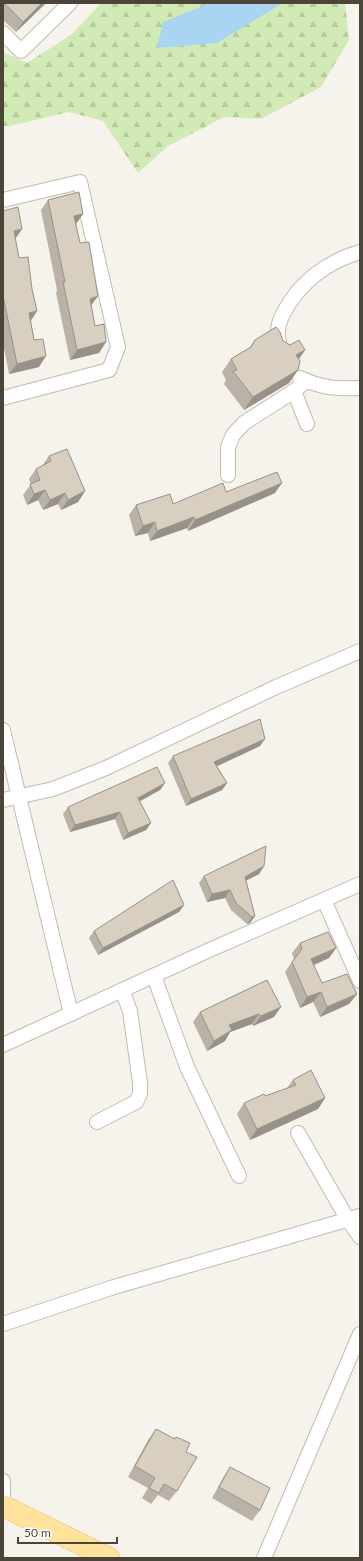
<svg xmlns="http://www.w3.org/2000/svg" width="363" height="1561" font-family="Lato,sans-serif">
<defs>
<pattern id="forest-firs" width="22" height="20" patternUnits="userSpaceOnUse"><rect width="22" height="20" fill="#d2eab5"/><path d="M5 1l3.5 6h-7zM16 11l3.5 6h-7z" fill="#b6ca9c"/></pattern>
</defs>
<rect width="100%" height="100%" fill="#f6f3ec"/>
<path fill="url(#forest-firs)" d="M101 3H345L349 40 321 87 261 119 224 117 168 146 138 173 103 121 69 112 10 126H3V52L27 63 72 34Z"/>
<path fill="#a9d4f2" d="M210 3H283L217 43 157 48 163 22Z"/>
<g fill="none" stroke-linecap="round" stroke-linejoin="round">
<defs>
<g id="minor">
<path d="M3 33 21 51 70 3"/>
<path d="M3 200 80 182 118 347 109 370 3 398"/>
<path d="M280 348C278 340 277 332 279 324 280 320 282 316 284 312 300 282 328 261 360 252"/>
<path d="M300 378C322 388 336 389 360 388"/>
<path d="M294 391 307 424"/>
<path d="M228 475V447L233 435 244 423 294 391 306 381"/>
<path d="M3 730 71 1014"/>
<path d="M3 800 53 789 106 768 276 687 360 651"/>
<path d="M324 900 360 981"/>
<path d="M154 976 187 1067 239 1176"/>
<path d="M3 1045 205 952 360 884"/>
<path d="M97 1122 136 1102 140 1094V1083L130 1011 122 990"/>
<path d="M298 1133 348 1220 360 1237"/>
<path d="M3 1324 114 1287 360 1216"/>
<path d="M3 1481V1506"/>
<path d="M264 1558 360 1334"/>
</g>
<path id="primary" d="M3 1506 109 1558"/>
</defs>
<use href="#minor" stroke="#c2bbae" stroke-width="16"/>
<use href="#primary" stroke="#e6c16a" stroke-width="22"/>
<use href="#minor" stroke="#fff" stroke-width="14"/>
<use href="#primary" stroke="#ffe39c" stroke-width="21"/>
</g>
<g fill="#bab2a6">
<path d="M3 3H46L16 32 3 20Z"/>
<path d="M48 200 83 214 76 224 95 326 106 342 99 353 70 360 56 293 57 290 41 210Z"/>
<path d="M3 211 22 229 15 239 19 258 32 289 37 311 31 321 39 367 9 374 3 343Z"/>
<path d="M255 340 283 341 286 343 305 350 299 359 298 370 289 383 244 410 224 384 226 380 222 372 231 359 250 347Z"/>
<path d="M49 456 85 491 78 502 61 510 58 504 43 510 38 500 27 505 23 495 31 484 29 479 36 469 42 466Z"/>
<path d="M226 492 275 493 188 531 187 528 150 541 148 533 135 536 129 515 136 505 173 504Z"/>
<path d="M260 746 217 766 227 783 222 790 186 806 168 763 173 756Z"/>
<path d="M165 783 160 790 140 801 151 823 146 830 123 840 115 819 70 832 63 814 68 807Z"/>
<path d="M264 866 259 874 246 880 255 916 250 923 247 924 231 910 225 898 207 902 199 883 204 876Z"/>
<path d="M184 905 179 912 98 955 89 938 94 931Z"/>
<path d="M300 943 336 948 329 958 313 965 322 983 357 994 349 1004 320 1017 313 1002 300 1008 285 972 294 959 292 953Z"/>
<path d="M267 980 274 1017 253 1026 252 1024 230 1032 225 1041 207 1051 193 1022 200 1012Z"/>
<path d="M293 1080 325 1098 318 1109 250 1140 237 1114 244 1103 265 1096 287 1088Z"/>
<path d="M156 1429 186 1452 177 1491 169 1501 158 1495 151 1504 142 1498 148 1488 128 1477 148 1440Z"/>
<path d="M230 1467 260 1510 252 1521 212 1498 223 1478Z"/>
</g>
<g fill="#979187">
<path d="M42 3H46L16 32 23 22Z"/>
<path d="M83 214 76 224 74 216Z"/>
<path d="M22 229 15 239 14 231Z"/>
<path d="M98 296 90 307V299Z"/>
<path d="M37 311 30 321 29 313Z"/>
<path d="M106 342 99 353 70 360 77 350Z"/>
<path d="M305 350 296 363V355Z"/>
<path d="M46 356 39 367 9 374 17 364Z"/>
<path d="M298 370 289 383 244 410 253 397Z"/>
<path d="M282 483 275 493 188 531 195 520Z"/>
<path d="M45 490 38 500 27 505 34 494Z"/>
<path d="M85 491 78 502 61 510 68 500Z"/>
<path d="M65 493 58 504 43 510 50 500Z"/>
<path d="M194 517 187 528 150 541 157 531Z"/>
<path d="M155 522 148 533 135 536 143 526Z"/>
<path d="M265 739 260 746 209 770 214 762Z"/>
<path d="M165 783 160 790 133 805 138 798Z"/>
<path d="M227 783 222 790 186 806 191 799Z"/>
<path d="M120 812 115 819 70 832 75 825Z"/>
<path d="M151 823 146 830 123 840 128 833Z"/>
<path d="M264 866 259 874 240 884 245 877Z"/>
<path d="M230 890 225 898 207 902 212 894Z"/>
<path d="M184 905 179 912 98 955 103 948Z"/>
<path d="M255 916 250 923 247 924 252 917Z"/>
<path d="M336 948 329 958 303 970 311 959Z"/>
<path d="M321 992 313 1002 300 1008 307 997Z"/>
<path d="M357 994 349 1004 320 1017 327 1007Z"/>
<path d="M281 1007 274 1017 253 1026 261 1016Z"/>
<path d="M259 1014 252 1024 230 1032 225 1041 207 1051 214 1041 229 1025Z"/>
<path d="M325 1098 318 1109 250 1140 257 1129Z"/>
</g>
<g fill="#d8cfc1" stroke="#979187">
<path d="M4 3H42L23 22Z"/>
<path d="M79 192 83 214 74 216 80 243 89 242 98 296 90 299 95 326 104 324 106 342 77 350 63 282H65L48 200Z"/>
<path d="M18 207 22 229 14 231 19 258 28 257 32 289 37 311 29 313 34 340 43 339 46 356 17 364 3 296V211Z"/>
<path d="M276 327 280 332 283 341 290 345 299 340 305 350 296 355 300 361 298 370 253 397 233 371 237 370 231 359 251 347 255 340Z"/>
<path d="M67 449 85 491 68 500 65 493 50 500 45 490 34 494 30 484 40 480 36 469 51 461 49 456Z"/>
<path d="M277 472 282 483 195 520 194 517 157 531 155 522 143 526 136 505 170 494 173 504 223 483 226 492Z"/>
<path d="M260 719 265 739 214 762 227 783 191 799 173 756Z"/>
<path d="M157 767 165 783 138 798 151 823 128 833 120 812 75 825 68 807Z"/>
<path d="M266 846 264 866 245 877 255 916 252 917 236 903 230 890 212 894 204 876Z"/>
<path d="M173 880 184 905 103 948 94 931Z"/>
<path d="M328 932 336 948 311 959 322 983 347 974 357 994 327 1007 321 992 307 997 292 962 302 949 300 943Z"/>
<path d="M267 980 281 1007 261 1016 259 1014 229 1025 232 1030 214 1041 200 1012Z"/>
<path d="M311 1070 325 1098 257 1129 244 1103 264 1094 265 1096 296 1085 293 1080Z"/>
<path d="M156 1429 175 1439 176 1437 190 1443 186 1452 197 1457 177 1491 164 1484 159 1493 149 1488 155 1478 135 1466Z"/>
<path d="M230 1467 270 1488 260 1510 219 1487Z"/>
</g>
<rect width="363" height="1561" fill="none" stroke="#4b4439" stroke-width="8"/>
<path d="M18 1537v6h99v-6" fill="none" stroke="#4b4439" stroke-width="2"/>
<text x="24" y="1537" font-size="12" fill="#4b4439" stroke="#ffffff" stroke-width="3" paint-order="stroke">50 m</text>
</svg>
